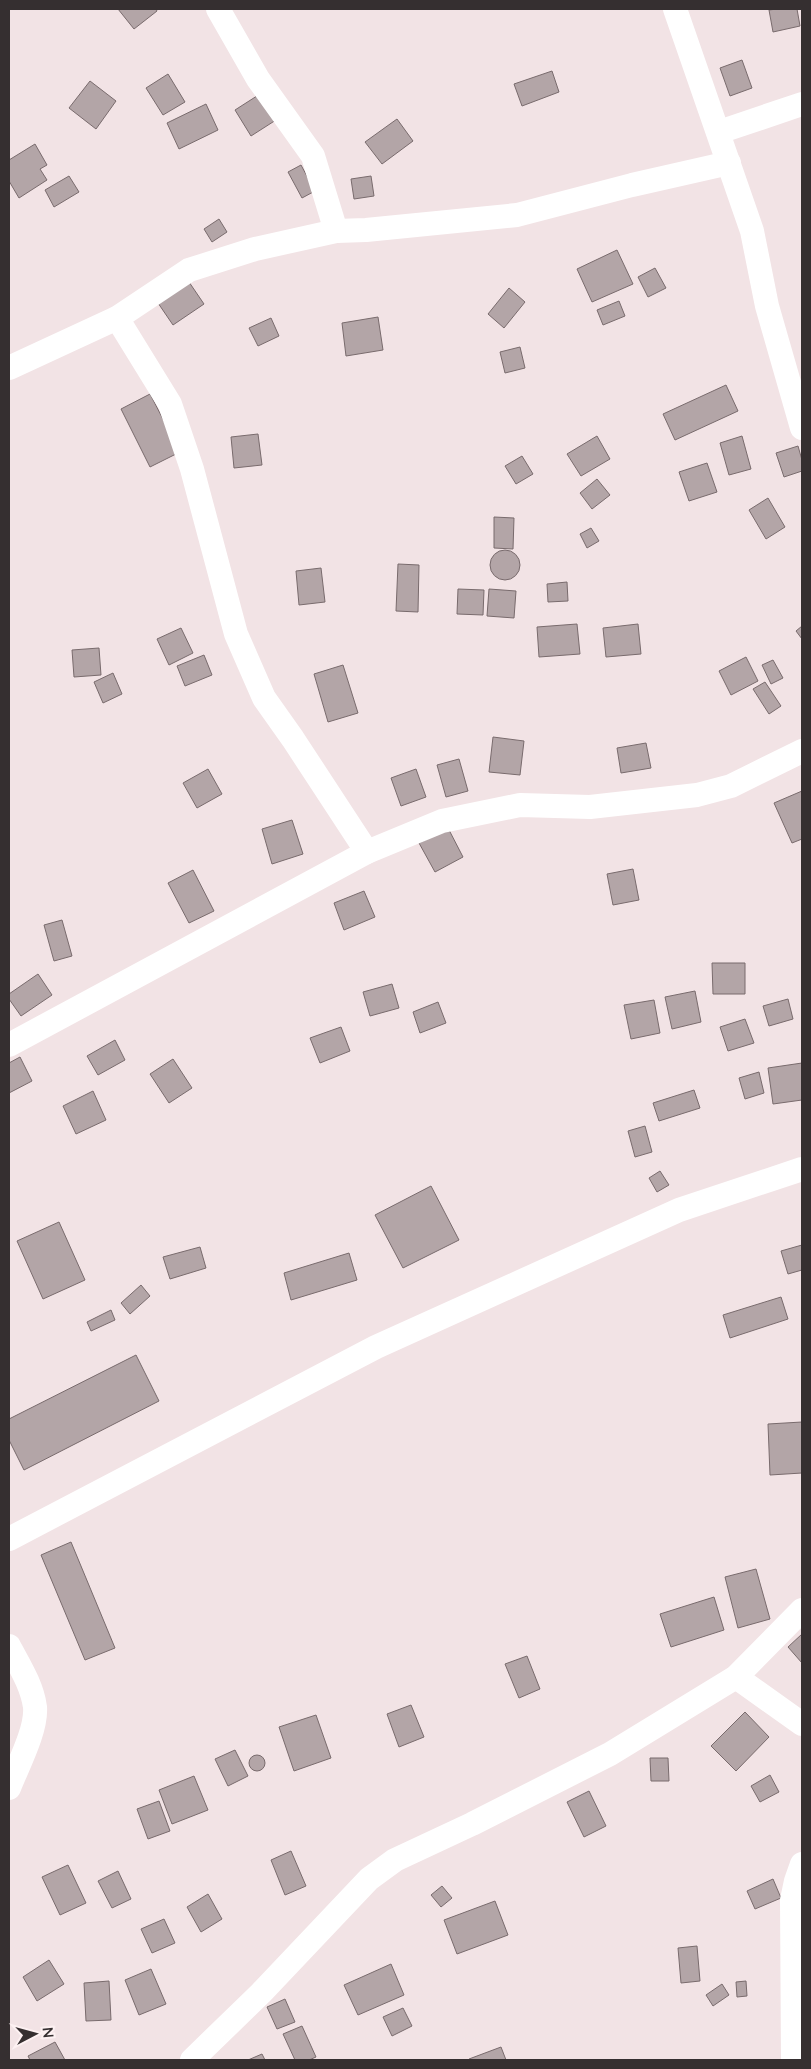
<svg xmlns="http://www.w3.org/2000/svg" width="811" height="2069" font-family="Lato,sans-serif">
<rect width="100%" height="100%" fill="#f2e3e5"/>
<g fill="#b3a5a7" stroke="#796b6d">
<path d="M118 9H156L157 11 134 29Z"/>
<path d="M777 9H797L800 26 773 32 769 10Z"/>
<path d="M742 60 752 88 730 96 720 68Z"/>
<path d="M552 71 559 92 522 106 514 84Z"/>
<path d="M168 74 185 102 163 115 146 88Z"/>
<path d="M90 81 116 101 96 129 69 108Z"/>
<path d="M260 94 276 120 251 136 235 110Z"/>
<path d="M206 104 218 130 179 149 167 123Z"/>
<path d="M397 119 413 141 382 164 365 142Z"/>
<path d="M35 144 47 165 40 169 47 180 19 198 9 181V160Z"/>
<path d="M301 165 315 191 302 198 288 172Z"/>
<path d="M69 176 79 192 54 207 45 190Z"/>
<path d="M371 176 374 196 354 199 351 179Z"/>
<path d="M219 219 227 232 212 242 204 229Z"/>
<path d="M617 250 633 284 592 302 577 269Z"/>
<path d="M655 268 666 288 648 297 638 277Z"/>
<path d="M189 282 204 304 173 325 158 303Z"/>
<path d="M509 288 525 302 504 328 488 314Z"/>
<path d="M619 301 625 316 603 325 597 310Z"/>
<path d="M378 317 383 350 346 356 342 323Z"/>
<path d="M271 318 279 336 258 346 249 328Z"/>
<path d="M520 347 525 368 505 373 500 352Z"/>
<path d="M726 385 738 411 675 440 663 414Z"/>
<path d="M150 394 180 452 150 467 121 409Z"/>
<path d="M258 434 262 465 234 468 231 437Z"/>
<path d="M597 436 610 459 581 476 567 454Z"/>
<path d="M742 436 751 469 729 475 720 443Z"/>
<path d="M798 446 802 460V471L784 477 776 453Z"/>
<path d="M522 456 533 474 516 484 505 466Z"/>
<path d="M707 463 717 492 689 501 679 472Z"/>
<path d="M597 479 610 495 592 509 580 493Z"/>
<path d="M768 498 785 527 766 539 749 510Z"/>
<path d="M494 517 514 518 513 549 494 548Z"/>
<path d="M591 528 599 541 587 548 580 534Z"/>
<circle cx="505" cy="565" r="15"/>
<path d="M398 564 419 565 418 612 396 611Z"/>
<path d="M321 568 325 602 299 605 296 571Z"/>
<path d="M567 582 568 601 548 602 547 584Z"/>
<path d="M458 589 484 590 483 615 457 614Z"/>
<path d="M489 589 516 591 514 618 487 616Z"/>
<path d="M577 624 580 654 539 657 537 627Z"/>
<path d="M638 624 641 654 606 657 603 628Z"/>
<path d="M802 626V639L796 631Z"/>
<path d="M181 628 193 653 169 665 157 639Z"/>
<path d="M99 648 101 675 74 677 72 650Z"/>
<path d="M204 655 212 675 185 686 177 666Z"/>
<path d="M746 657 758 681 731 695 719 671Z"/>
<path d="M773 660 783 678 771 684 762 665Z"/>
<path d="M343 665 358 713 328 722 314 674Z"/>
<path d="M113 673 122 694 103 703 94 682Z"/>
<path d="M765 682 781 706 769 714 753 689Z"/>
<path d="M493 737 524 741 520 775 489 772Z"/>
<path d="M646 743 651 768 621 773 617 748Z"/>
<path d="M459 759 468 791 446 797 437 765Z"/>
<path d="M208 769 222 794 197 808 183 783Z"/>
<path d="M416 769 426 797 401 806 391 778Z"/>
<path d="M802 791V839L792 843 774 803Z"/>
<path d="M292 820 303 854 272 864 262 829Z"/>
<path d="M448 828 463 857 435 872 419 843Z"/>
<path d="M633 869 639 900 613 905 607 874Z"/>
<path d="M193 870 214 911 189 923 168 883Z"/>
<path d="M364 891 375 917 344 930 334 903Z"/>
<path d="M62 920 72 956 54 961 44 925Z"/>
<path d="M712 963H745V994H713Z"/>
<path d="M38 974 52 995 21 1016 9 999V994Z"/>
<path d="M392 984 399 1008 370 1016 363 992Z"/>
<path d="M695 991 701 1022 672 1029 665 997Z"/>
<path d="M788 999 793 1019 769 1026 763 1006Z"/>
<path d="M654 1000 660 1033 631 1039 624 1005Z"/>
<path d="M438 1002 446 1023 420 1033 413 1012Z"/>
<path d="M745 1019 754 1043 728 1051 720 1027Z"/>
<path d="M341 1027 350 1051 320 1063 310 1038Z"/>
<path d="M115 1040 125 1060 98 1075 87 1056Z"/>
<path d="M20 1057 32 1081 9 1093V1063Z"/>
<path d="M173 1059 192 1088 169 1103 150 1074Z"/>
<path d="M802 1063V1100L773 1104 768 1068Z"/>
<path d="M759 1072 764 1093 745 1099 739 1078Z"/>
<path d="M694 1090 700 1108 659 1121 653 1103Z"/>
<path d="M93 1091 106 1120 76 1134 63 1106Z"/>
<path d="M645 1126 652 1152 635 1157 628 1131Z"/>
<path d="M660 1171 669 1185 657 1192 649 1178Z"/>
<path d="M431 1186 459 1240 403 1268 375 1215Z"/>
<path d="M59 1222 85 1280 43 1299 17 1241Z"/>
<path d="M802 1245V1270L788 1274 781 1251Z"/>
<path d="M200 1247 206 1268 170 1279 163 1257Z"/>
<path d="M349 1253 357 1280 291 1300 284 1273Z"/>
<path d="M141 1285 150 1296 130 1314 121 1303Z"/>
<path d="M781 1297 788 1319 730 1338 723 1315Z"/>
<path d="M111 1310 115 1320 91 1331 87 1322Z"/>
<path d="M136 1355 159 1401 24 1470 9 1440V1419Z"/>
<path d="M802 1422V1473L770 1475 768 1424Z"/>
<path d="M71 1542 115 1648 85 1660 41 1555Z"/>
<path d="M756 1569 770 1619 738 1628 725 1577Z"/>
<path d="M714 1597 724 1630 671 1647 660 1614Z"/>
<path d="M802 1634V1663L788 1647Z"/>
<path d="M527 1656 540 1689 519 1698 505 1664Z"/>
<path d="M411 1705 424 1737 399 1747 387 1714Z"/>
<path d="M745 1712 769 1737 736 1771 711 1746Z"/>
<path d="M316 1715 331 1758 294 1771 279 1727Z"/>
<path d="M235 1750 248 1776 228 1786 215 1759Z"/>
<circle cx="257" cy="1763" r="8"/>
<path d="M650 1758H668L669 1781H651Z"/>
<path d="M770 1775 779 1792 760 1802 751 1786Z"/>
<path d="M194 1776 208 1810 172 1824 159 1790Z"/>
<path d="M589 1791 606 1826 584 1837 567 1802Z"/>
<path d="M159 1801 170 1831 148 1839 137 1809Z"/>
<path d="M291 1851 306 1886 285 1895 271 1860Z"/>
<path d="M68 1865 86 1903 60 1915 42 1877Z"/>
<path d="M118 1871 131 1899 112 1908 98 1881Z"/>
<path d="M773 1879 781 1898 755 1909 747 1891Z"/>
<path d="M442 1886 452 1898 441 1907 431 1895Z"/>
<path d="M208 1894 222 1919 201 1932 187 1907Z"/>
<path d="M495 1901 508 1935 457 1954 444 1920Z"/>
<path d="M164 1919 175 1943 152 1953 141 1929Z"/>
<path d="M697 1946 700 1981 681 1983 678 1948Z"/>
<path d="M49 1960 64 1984 37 2001 23 1977Z"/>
<path d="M391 1964 404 1995 358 2015 344 1985Z"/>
<path d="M151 1969 166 2004 139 2015 125 1980Z"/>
<path d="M109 1981 111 2020 86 2021 84 1983Z"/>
<path d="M746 1981 747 1996 737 1997 736 1982Z"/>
<path d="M722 1984 729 1995 713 2006 706 1995Z"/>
<path d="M285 1999 295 2022 277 2029 267 2007Z"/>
<path d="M403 2008 412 2026 392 2036 383 2017Z"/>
<path d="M302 2026 316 2057 309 2060H295L283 2034Z"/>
<path d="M55 2042 65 2060H30L28 2056Z"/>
<path d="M501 2047 506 2060H470L469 2059Z"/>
<path d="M262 2054 265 2060H248Z"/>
</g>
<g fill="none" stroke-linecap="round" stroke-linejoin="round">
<g stroke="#fff" stroke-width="24">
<path d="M218 9 258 79 313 156 336 231"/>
<path d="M675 9 752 231 767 306 802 428"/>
<path d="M719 132 802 104"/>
<path d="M117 318 170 404 192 469 236 634 264 698 293 739 367 852"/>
<path d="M9 368 117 318 189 270 255 249 336 231 366 230 517 215 632 185 729 163"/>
<path d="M9 1045 367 852 442 821 520 805 590 807 697 795 731 786 802 751"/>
<path d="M9 1539 376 1347 679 1210 802 1169"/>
<path d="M9 1646C19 1665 32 1685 35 1707 37 1730 17 1767 9 1788"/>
<path d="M736 1677 802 1724"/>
<path d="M192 2060 261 1993 369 1879 395 1860 472 1824 610 1754 736 1677 802 1610"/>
<path d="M793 2060 792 1900 796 1881 802 1864"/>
</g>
</g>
<rect width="811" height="2069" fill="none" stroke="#352f30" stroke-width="20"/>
<g transform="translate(35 2034) rotate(84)" stroke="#fdf1f2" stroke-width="4" paint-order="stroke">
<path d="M0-4L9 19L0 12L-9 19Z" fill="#352f30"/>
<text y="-8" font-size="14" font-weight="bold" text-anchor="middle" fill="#352f30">N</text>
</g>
</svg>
